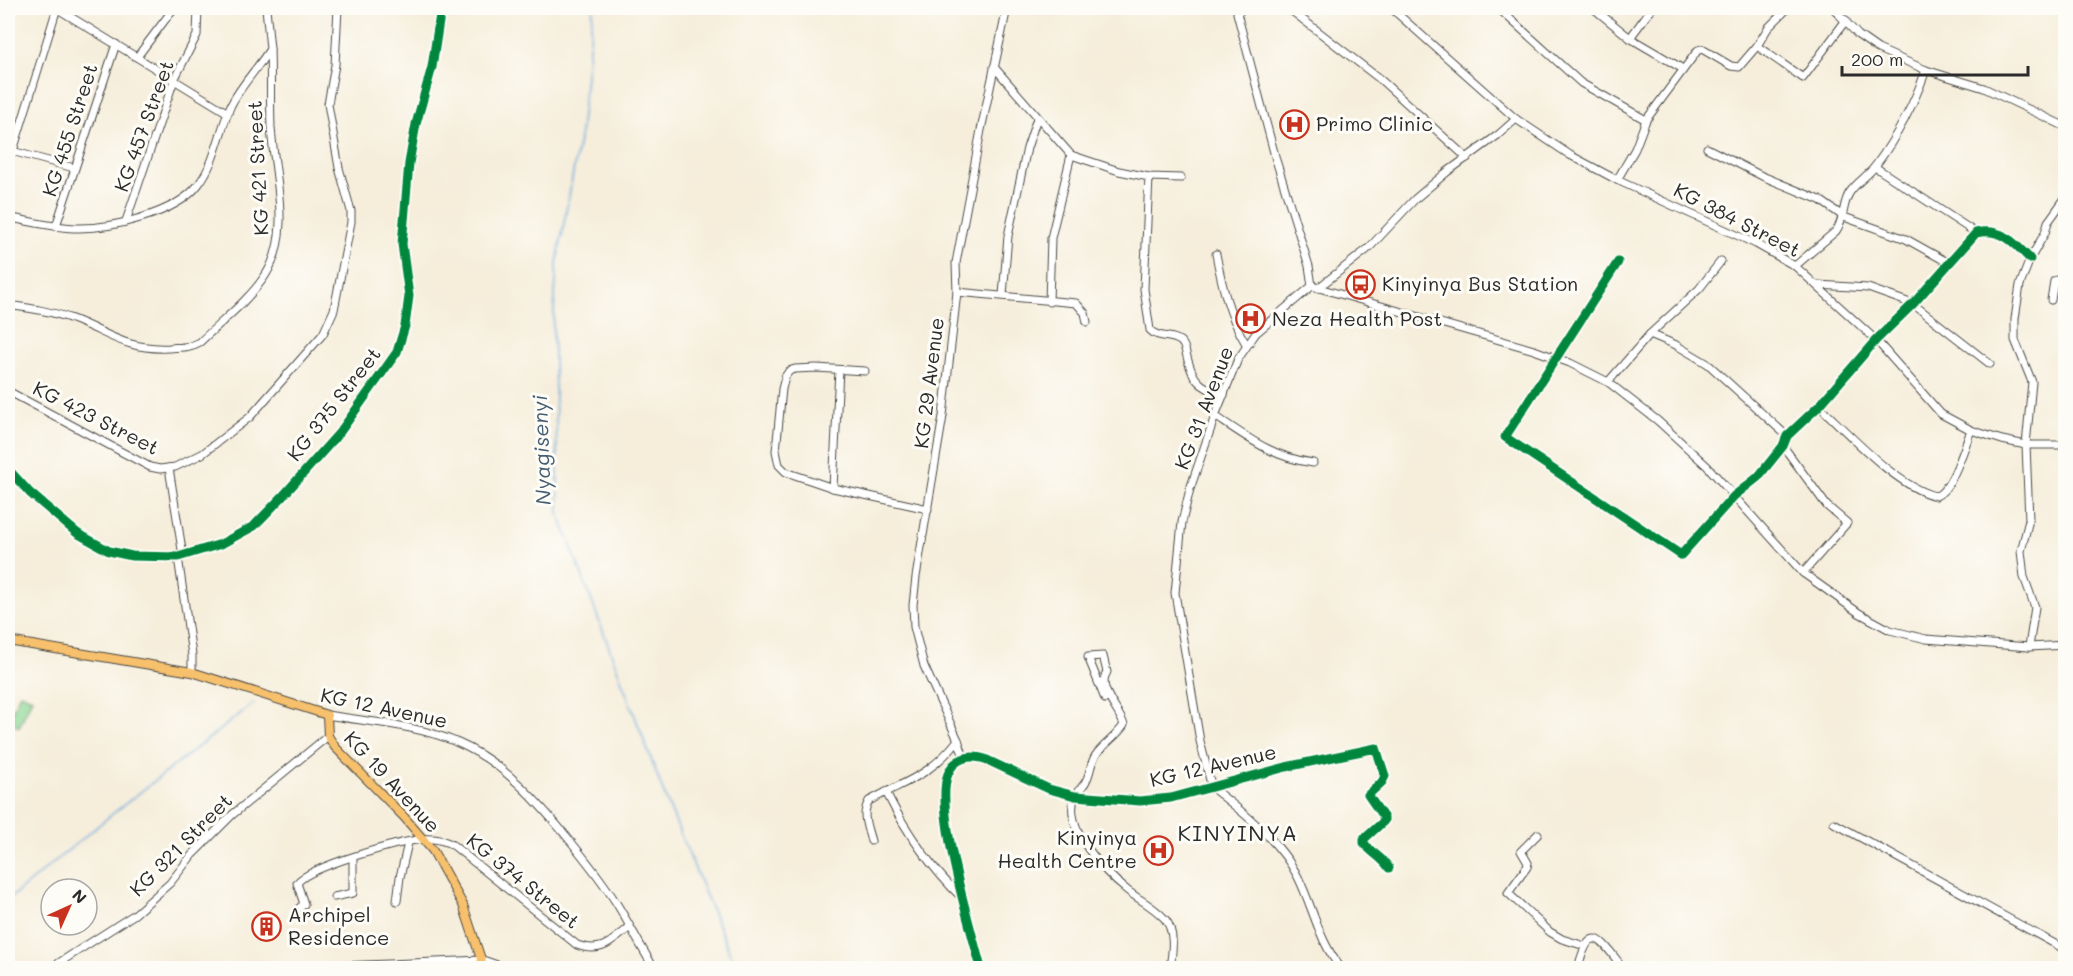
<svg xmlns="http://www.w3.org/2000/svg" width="2073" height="976" font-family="Mali,sans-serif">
<rect width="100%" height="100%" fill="#fdfcf7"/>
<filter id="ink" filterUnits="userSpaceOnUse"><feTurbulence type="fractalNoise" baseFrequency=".0167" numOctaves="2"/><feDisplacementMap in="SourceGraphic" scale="12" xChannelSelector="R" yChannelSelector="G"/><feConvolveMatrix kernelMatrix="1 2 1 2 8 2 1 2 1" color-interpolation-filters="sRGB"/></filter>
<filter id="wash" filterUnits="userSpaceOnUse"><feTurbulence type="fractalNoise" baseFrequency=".008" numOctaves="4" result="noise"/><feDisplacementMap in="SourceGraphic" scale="24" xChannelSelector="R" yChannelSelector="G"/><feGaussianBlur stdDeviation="1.35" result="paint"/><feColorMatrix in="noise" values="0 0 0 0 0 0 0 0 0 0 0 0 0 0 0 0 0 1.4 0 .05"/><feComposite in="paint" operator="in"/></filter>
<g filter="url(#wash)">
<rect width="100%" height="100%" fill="#f6eedb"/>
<path fill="#8ad794" stroke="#5a8160" stroke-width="1.5" d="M20 693 32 698 19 727 8 721Z"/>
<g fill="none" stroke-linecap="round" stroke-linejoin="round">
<g stroke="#69a8dc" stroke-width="1.5">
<path d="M593 8 580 134 557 263 553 328 559 514 666 799 736 968"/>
<path d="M8 900 111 815 254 703"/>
</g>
</g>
</g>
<g filter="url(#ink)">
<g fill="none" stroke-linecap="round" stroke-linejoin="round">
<defs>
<g id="minor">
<path d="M56 8 228 113"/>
<path d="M1244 8 1237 13 1276 160 1309 266 1312 286"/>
<path d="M1288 8 1381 80 1467 158"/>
<path d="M1391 8 1516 119 1570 155 1617 180 1756 244 1795 266 1876 340 1941 414 1971 430 2002 440 2026 445H2066"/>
<path d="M1498 8 1581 83 1646 120"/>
<path d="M1593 8 1630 38 1683 69"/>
<path d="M1833 8 1858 35 1878 49 1926 70 1984 88 2066 127"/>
<path d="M1630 38 1652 8"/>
<path d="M1757 46 1803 78 1846 20"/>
<path d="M137 57 174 8"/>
<path d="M994 67 1071 155 1119 171 1149 177 1181 178"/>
<path d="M1707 148 1762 176 1820 200 1844 217 1906 239 1949 263"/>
<path d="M8 150 74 168"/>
<path d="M13 151 57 8"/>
<path d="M1875 167 1976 233"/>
<path d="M1149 177 1144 289 1150 330C1158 339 1171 334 1180 341 1184 344 1185 348 1186 353 1192 379 1198 387 1224 395"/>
<path d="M1617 180 1635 149 1646 120 1698 50 1702 49 1731 66 1739 67 1757 46 1768 28 1788 8"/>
<path d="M8 217C30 222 53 227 75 228 110 229 176 214 198 185 216 162 219 132 231 105 241 85 258 68 270 49L266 8"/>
<path d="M126 221 174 80 197 35 198 8"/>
<path d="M56 226 116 44"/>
<path d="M1216 254C1222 286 1229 316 1246 344"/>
<path d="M1618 262 1505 437 1681 555 1734 496 1758 477 1783 446 1787 436 1819 406 1876 340 1913 304 1976 233C2001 227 2014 242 2030 259"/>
<path d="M1795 266 1836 231C1845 219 1842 203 1850 192 1857 182 1869 175 1876 165 1898 135 1914 104 1926 70"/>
<path d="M1818 285 1868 288 1913 304 1990 364"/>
<path d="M1312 286 1534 350 1570 363 1608 382 1658 421 1707 466 1803 573 1859 613 1890 630 1926 639 2029 647 2066 645"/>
<path d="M1318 288 1369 248 1415 199 1447 172 1498 135 1516 119"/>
<path d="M957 292 1076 303 1085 313 1087 322"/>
<path d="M1003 295 1008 236 1027 148 1037 118"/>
<path d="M2051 300 2054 281 2056 280 2066 282"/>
<path d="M1049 302 1051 238 1071 155"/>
<path d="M8 305C29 308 51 311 72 319 109 333 125 350 169 348 180 347 190 348 200 342 222 321 248 301 265 276 293 233 274 175 271 127 270 101 271 75 270 49"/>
<path d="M2065 333H2066"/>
<path d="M1650 334 1699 289 1721 261"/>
<path d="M865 371 816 368 795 369 789 371 785 377 782 389 776 451 779 465 786 472 833 488 928 509"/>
<path d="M1608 382 1650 334 1676 345 1708 364 1787 436"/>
<path d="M8 391 150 467 160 469 175 467 202 454 250 417 323 334 334 310 351 222V211L339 168 328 104 335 65 338 8"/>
<path d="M1819 406C1848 433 1898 488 1936 496 1952 490 1965 446 1971 430"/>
<path d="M1215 416C1248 438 1274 458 1313 463"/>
<path d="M1783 446 1827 506 1847 523 1803 573"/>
<path d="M169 468 183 556"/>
<path d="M8 469 30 493 77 533 109 551 132 556 178 557 221 544 254 526 283 496 340 432 397 352 405 326 409 296 402 244 409 163 416 124 432 67 441 8"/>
<path d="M833 488 839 370"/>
<path d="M178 557 192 655V672"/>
<path d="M2029 647 2035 607 2024 577 2021 551 2029 520 2026 445 2032 382 2015 340V319L2020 285 2030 259 2045 233 2048 222 2066 197"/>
<path d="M1105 699 1088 657 1103 656 1107 672C1096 688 1119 709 1124 725 1117 736 1104 744 1096 755 1090 763 1091 772 1086 781 1084 786 1078 790 1075 796 1062 828 1106 874 1128 891 1141 901 1153 906 1165 919 1176 932 1172 954 1170 968"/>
<path d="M327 715C368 722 418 725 456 742 504 762 539 803 572 843 587 862 602 880 615 901 629 923 640 946 654 968"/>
<path d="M964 757 958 740 924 666 914 627 913 605 916 577 943 416 957 292 956 263 981 130 1007 8"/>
<path d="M1212 788 1200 741 1175 593 1182 522 1190 489 1215 416 1238 359 1256 333 1312 286"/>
<path d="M1212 788C1242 811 1281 842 1298 877 1313 907 1319 942 1341 968"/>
<path d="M886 792C906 832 931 868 963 899"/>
<path d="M1834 823 2066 950"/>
<path d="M1538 834 1521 851 1528 863 1527 867 1508 893 1550 932 1562 939 1585 946"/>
<path d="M871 841C867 826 861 814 869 801 907 780 929 777 958 740"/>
<path d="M334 897 353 893V858"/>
<path d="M397 901 400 877 408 843"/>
<path d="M297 910 304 904 297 883C310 866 399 842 423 839 434 838 445 840 454 846L577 945C602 954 611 942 630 927"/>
<path d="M51 968 135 914 170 883 192 855 232 815 328 736"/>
<path d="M293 968 483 960 506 968"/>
<path d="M981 968C971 930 934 808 948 774 954 758 970 754 985 759L1049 789 1075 796 1140 801 1171 798 1286 767 1376 748 1385 776 1382 782 1368 795 1384 818V821L1364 839V843C1371 853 1382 857 1389 868"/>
<path d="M1578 968C1591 920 1601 940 1623 968"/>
</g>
<path id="major" d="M8 641 192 672 327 715 328 736 335 747 404 817 433 851 463 905 484 968"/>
</defs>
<use href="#minor" stroke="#494845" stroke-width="9"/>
<use href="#major" stroke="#494845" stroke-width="10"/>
<use href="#minor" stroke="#fff" stroke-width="7"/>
<use href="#major" stroke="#f7c06c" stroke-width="8"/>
<defs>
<g id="cycleway">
<path d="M1618 262 1505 437 1681 555 1734 496 1758 477 1783 446 1787 436 1819 406 1876 340 1913 304 1976 233C2001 227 2014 242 2030 259"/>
<path d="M8 469 30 493 77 533 109 551 132 556 178 557 221 544 254 526 283 496 340 432 397 352 405 326 409 296 402 244 409 163 416 124 432 67 441 8"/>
<path d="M981 968C971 930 934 808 948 774 954 758 970 754 985 759L1049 789 1075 796 1140 801 1171 798 1286 767 1376 748 1385 776 1382 782 1368 795 1384 818V821L1364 839V843C1371 853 1382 857 1389 868"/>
</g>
</defs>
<use href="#cycleway" stroke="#fdfcf7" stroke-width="13"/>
<use href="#cycleway" stroke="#00873e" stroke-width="9"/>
</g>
</g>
<defs>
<symbol id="hospital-ring" viewBox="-11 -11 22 22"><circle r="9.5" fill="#fdfcf7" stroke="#c8321e" stroke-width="1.5"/><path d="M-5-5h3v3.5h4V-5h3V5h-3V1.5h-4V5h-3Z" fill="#c8321e"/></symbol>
<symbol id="bus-ring" viewBox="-11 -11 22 22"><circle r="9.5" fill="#fdfcf7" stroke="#c8321e" stroke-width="1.5"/><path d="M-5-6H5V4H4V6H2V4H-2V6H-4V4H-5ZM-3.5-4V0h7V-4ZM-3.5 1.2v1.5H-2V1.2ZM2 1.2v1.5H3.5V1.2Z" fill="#c8321e"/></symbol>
<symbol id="building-ring" viewBox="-11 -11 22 22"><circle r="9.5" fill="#fdfcf7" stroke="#c8321e" stroke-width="1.5"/><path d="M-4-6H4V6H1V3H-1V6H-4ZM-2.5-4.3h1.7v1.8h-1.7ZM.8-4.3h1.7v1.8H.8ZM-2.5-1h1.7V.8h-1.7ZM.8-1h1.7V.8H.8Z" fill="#c8321e"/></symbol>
</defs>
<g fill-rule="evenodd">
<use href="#hospital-ring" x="1278" y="108" width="33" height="33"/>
<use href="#bus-ring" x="1344" y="268" width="33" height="33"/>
<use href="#hospital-ring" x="1234" y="302" width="33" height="33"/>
<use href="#hospital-ring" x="1142" y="834" width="33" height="33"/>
<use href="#building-ring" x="250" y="910" width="33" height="33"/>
</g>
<g text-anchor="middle" stroke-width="6" stroke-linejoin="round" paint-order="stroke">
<g font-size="20" fill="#2b2b2b" stroke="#fdfcf7" text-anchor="start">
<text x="1316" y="131">Primo Clinic</text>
<text x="1382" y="291">Kinyinya Bus Station</text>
<text x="1272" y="326">Neza Health Post</text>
<text x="1137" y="845" text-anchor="end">Kinyinya<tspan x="1137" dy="23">Health Centre</tspan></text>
<text x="288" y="922">Archipel<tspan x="288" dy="23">Residence</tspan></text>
</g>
<g font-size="20" fill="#2b2b2b" stroke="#fdfcf7">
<text transform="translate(144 126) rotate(-70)" y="7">KG 457 Street</text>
<text transform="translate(70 130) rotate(-72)" y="7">KG 455 Street</text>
<text transform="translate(258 168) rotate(-93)" y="7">KG 421 Street</text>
<text transform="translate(1737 220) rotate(27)" y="7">KG 384 Street</text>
<text transform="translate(929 383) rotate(-83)" y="7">KG 29 Avenue</text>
<text transform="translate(334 404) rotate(-52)" y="7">KG 375 Street</text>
<text transform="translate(1204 408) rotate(-69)" y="7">KG 31 Avenue</text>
<text transform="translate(96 418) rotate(27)" y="7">KG 423 Street</text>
<text transform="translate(384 708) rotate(12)" y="7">KG 12 Avenue</text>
<text transform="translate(1213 766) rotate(-13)" y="7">KG 12 Avenue</text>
<text transform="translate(392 782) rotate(47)" y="7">KG 19 Avenue</text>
<text transform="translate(181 845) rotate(-45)" y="7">KG 321 Street</text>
<text transform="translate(523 881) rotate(39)" y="7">KG 374 Street</text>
</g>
<g font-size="21" font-style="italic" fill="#445d72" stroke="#fdfcf7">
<text transform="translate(542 450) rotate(-92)" y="7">Nyagisenyi</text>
</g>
<g font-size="22" letter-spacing="1.5" fill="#2b2b2b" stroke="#fdfcf7">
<text x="1238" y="841">KINYINYA</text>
</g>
</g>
<rect width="2073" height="976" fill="none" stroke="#fdfcf7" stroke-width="30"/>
<g transform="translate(69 907) rotate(45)"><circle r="28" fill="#fdfcf7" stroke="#a9a8a5" stroke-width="1.5"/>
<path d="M0-4.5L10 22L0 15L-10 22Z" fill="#c8321e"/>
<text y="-9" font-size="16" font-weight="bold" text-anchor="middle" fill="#2b2b2b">N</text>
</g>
<path d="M1842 66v9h186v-9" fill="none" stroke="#2b2b2b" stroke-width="3"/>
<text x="1851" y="66" font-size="18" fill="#2b2b2b" stroke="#fdfcf7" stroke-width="4.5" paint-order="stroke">200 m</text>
</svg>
